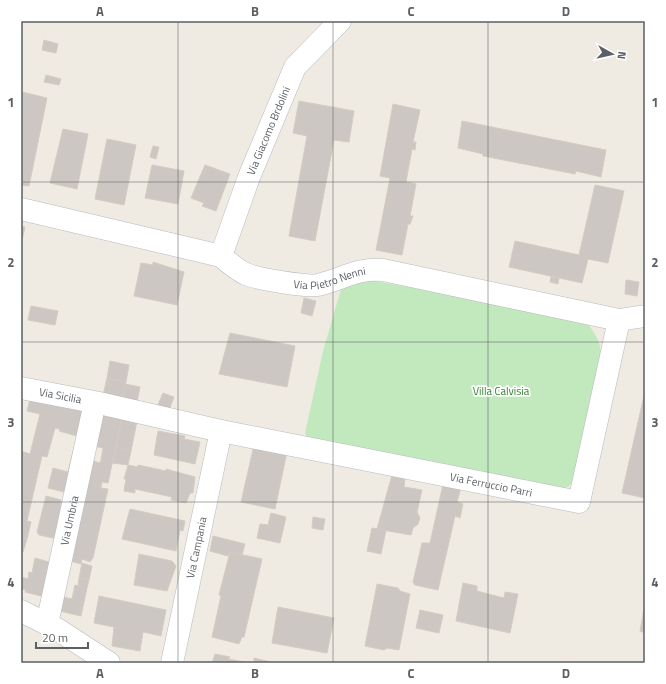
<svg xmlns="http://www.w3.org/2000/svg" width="666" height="684" font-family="'Titillium Web',sans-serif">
<rect width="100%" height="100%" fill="#efebe3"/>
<path fill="#c2e8bd" d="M364 279 537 311 587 323C598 337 602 345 601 363L575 479 568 487 558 489 308 439 305 433 323 351 342 286Z"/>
<g fill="#ccc7c2" stroke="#d4ccc1">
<path d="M44 40 58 44 56 53 42 50Z"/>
<path d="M46 75 61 79 59 85 44 82Z"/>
<path d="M22 92 47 98 29 186 21 185Z"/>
<path d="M299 101 354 111 349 142 334 140 315 241 289 236 307 136 293 133Z"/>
<path d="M393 104 420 110 413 142H416L415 150 412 149 406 182 416 184 410 216H413L410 224H408L402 255 376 250 390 178 380 176Z"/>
<path d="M462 121 606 150 601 177 576 171 575 174 483 156V154L458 148Z"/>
<path d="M63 129 88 134 77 189 50 183Z"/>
<path d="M107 139 136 145 124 205 95 199Z"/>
<path d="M153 146 159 147 156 159 150 157Z"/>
<path d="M152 165 184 171 178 204 145 198Z"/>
<path d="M205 165 230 174 216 211 202 206 204 203 191 198Z"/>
<path d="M595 185 624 191 608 263 588 259 582 283 509 267 515 241 579 255Z"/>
<path d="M21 226 25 227 21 245Z"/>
<path d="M153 262 184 272 177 305 134 296 141 263 153 265Z"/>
<path d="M551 277 559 278 558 284 550 282Z"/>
<path d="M626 280 639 282 637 296 625 294Z"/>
<path d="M304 298 316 301 312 316 301 313Z"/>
<path d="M31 306 58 311 55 325 28 320Z"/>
<path d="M230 333 295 346 287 387 219 374Z"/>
<path d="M110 361 129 365 126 382 107 378Z"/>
<path d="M107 378 126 382 122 399 103 395Z"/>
<path d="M125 384 140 387 137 402 122 399Z"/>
<path d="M32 391 91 405 64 492 48 488 53 468 68 472 77 436 59 431 60 429 55 428 47 457 42 456 27 521 31 522 27 539 21 537V451L30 454 40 414 27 411Z"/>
<path d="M645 391V498L622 493Z"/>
<path d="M163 393 174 397 169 410 157 407Z"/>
<path d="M98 407 123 413 108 483 102 482 101 488 108 489 93 558 90 562 82 559 81 564 66 560 90 460 100 463 101 460 103 448 90 445Z"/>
<path d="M123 413 138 416 131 451 116 447Z"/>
<path d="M158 431 185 436 184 439 200 442 195 464 154 455Z"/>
<path d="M254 445 287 452 275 509 241 502Z"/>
<path d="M116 447 131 451 128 465 112 463Z"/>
<path d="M128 465 138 467V465L166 471V469L195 477 193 493H190L186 503 171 500 172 497 135 489V493L124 491 126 479H124Z"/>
<path d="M392 475 405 478 404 487 422 490 417 512 420 518 418 524 413 528 411 535 377 529Z"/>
<path d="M444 480 462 484 457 502 463 504 460 518 455 516 438 590 415 585 413 582 422 543H430Z"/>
<path d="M46 496 61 500 60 507 70 509 62 540 39 535 37 532Z"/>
<path d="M130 509 185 521 183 531 180 530 176 551 122 539Z"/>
<path d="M271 513 286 517 280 543 257 538 260 524 268 525Z"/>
<path d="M313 517 325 519 323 530 312 528Z"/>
<path d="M372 528 386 530 381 554 367 551Z"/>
<path d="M213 536 245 544 242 555 230 552 228 556 210 551Z"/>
<path d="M21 538 27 539 23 552H21Z"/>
<path d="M230 552 262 559 244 637H242L239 644 212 637 221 596 219 595Z"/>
<path d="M139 554 172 561 176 566 167 591 134 585Z"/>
<path d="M35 558 49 562 47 568 56 570 49 598 25 592 26 590 21 589V577L28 579 29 572 32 573Z"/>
<path d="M82 563 92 566 89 580 79 578Z"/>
<path d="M79 578 89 580 87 588 78 586Z"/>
<path d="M463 583 477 586V591L504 598 505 592 518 594 510 633 456 621Z"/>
<path d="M377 584 398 588 400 591 410 594 399 650 387 648 384 650 365 646Z"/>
<path d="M75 585 87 588 81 616 55 610 59 596 72 599Z"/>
<path d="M99 596 166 610 161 636 143 632 140 651 112 646 114 627 94 623Z"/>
<path d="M645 603V633L640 631Z"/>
<path d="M278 607 334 618 327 653 272 643Z"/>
<path d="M420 610 443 615 439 633 416 628Z"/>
<path d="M215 654 230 657 228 659 250 663H212Z"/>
<path d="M254 658 275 663H254Z"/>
</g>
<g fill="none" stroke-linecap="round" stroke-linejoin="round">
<defs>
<g id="minor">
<path id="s1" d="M21 209 221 256C229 263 237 270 246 274 258 279 306 287 318 285 344 279 355 268 383 270L619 320 645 316"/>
<path id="s2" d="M221 256 249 177 295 67 340 21"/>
<path id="s3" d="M21 388 99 403 221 431 579 502 619 320"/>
<path d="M21 611 57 629 109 663"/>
<path id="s4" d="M47 624 92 416"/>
<path id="s5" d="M172 663 221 431"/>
</g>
</defs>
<use href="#minor" stroke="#b6babe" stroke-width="23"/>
<use href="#minor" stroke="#fff" stroke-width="22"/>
</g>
<path fill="none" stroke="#5b6065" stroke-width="1" stroke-opacity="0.55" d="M178 21V663M333 21V663M488 21V663M21 182H645M21 342H645M21 502H645"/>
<g text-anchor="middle" stroke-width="3.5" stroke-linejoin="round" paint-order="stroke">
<g font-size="11" fill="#5b6065" stroke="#fff">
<text dy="4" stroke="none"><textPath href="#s2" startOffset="134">Via Giacomo Brdolini</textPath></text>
<text dy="4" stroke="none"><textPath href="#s1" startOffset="322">Via Pietro Nenni</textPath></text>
<text dy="4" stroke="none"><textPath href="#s3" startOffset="40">Via Sicilia</textPath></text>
<text dy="4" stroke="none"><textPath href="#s3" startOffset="480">Via Ferruccio Parri</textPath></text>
<text dy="4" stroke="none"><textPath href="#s4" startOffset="106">Via Umbria</textPath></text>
<text dy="4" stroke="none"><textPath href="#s5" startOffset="118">Via Campania</textPath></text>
</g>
<g font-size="11" fill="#33822e" stroke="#fff">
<text x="501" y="395">Villa Calvisia</text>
</g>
</g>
<rect width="666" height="684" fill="none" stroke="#ffffff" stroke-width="44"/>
<g transform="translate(612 54) rotate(98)" stroke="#ffffff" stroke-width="3" paint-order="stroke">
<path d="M0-3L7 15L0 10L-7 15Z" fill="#5b6065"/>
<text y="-6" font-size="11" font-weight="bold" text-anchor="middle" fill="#5b6065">N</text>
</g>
<path d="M36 642v6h52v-6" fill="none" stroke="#5b6065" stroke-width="2"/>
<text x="42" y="642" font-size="12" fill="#5b6065" stroke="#ffffff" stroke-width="3" paint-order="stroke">20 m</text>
<rect x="22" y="22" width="622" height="640" fill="none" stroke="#5b6065" stroke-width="1.5"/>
<g font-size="13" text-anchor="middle" font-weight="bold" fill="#5b6065">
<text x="100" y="16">A</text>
<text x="255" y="16">B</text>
<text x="411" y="16">C</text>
<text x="566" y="16">D</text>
<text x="11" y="107">1</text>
<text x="655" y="107">1</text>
<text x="11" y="267">2</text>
<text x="655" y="267">2</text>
<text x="11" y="427">3</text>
<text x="655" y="427">3</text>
<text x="11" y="587">4</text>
<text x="655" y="587">4</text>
<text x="100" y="678">A</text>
<text x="255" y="678">B</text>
<text x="411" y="678">C</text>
<text x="566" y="678">D</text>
</g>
</svg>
